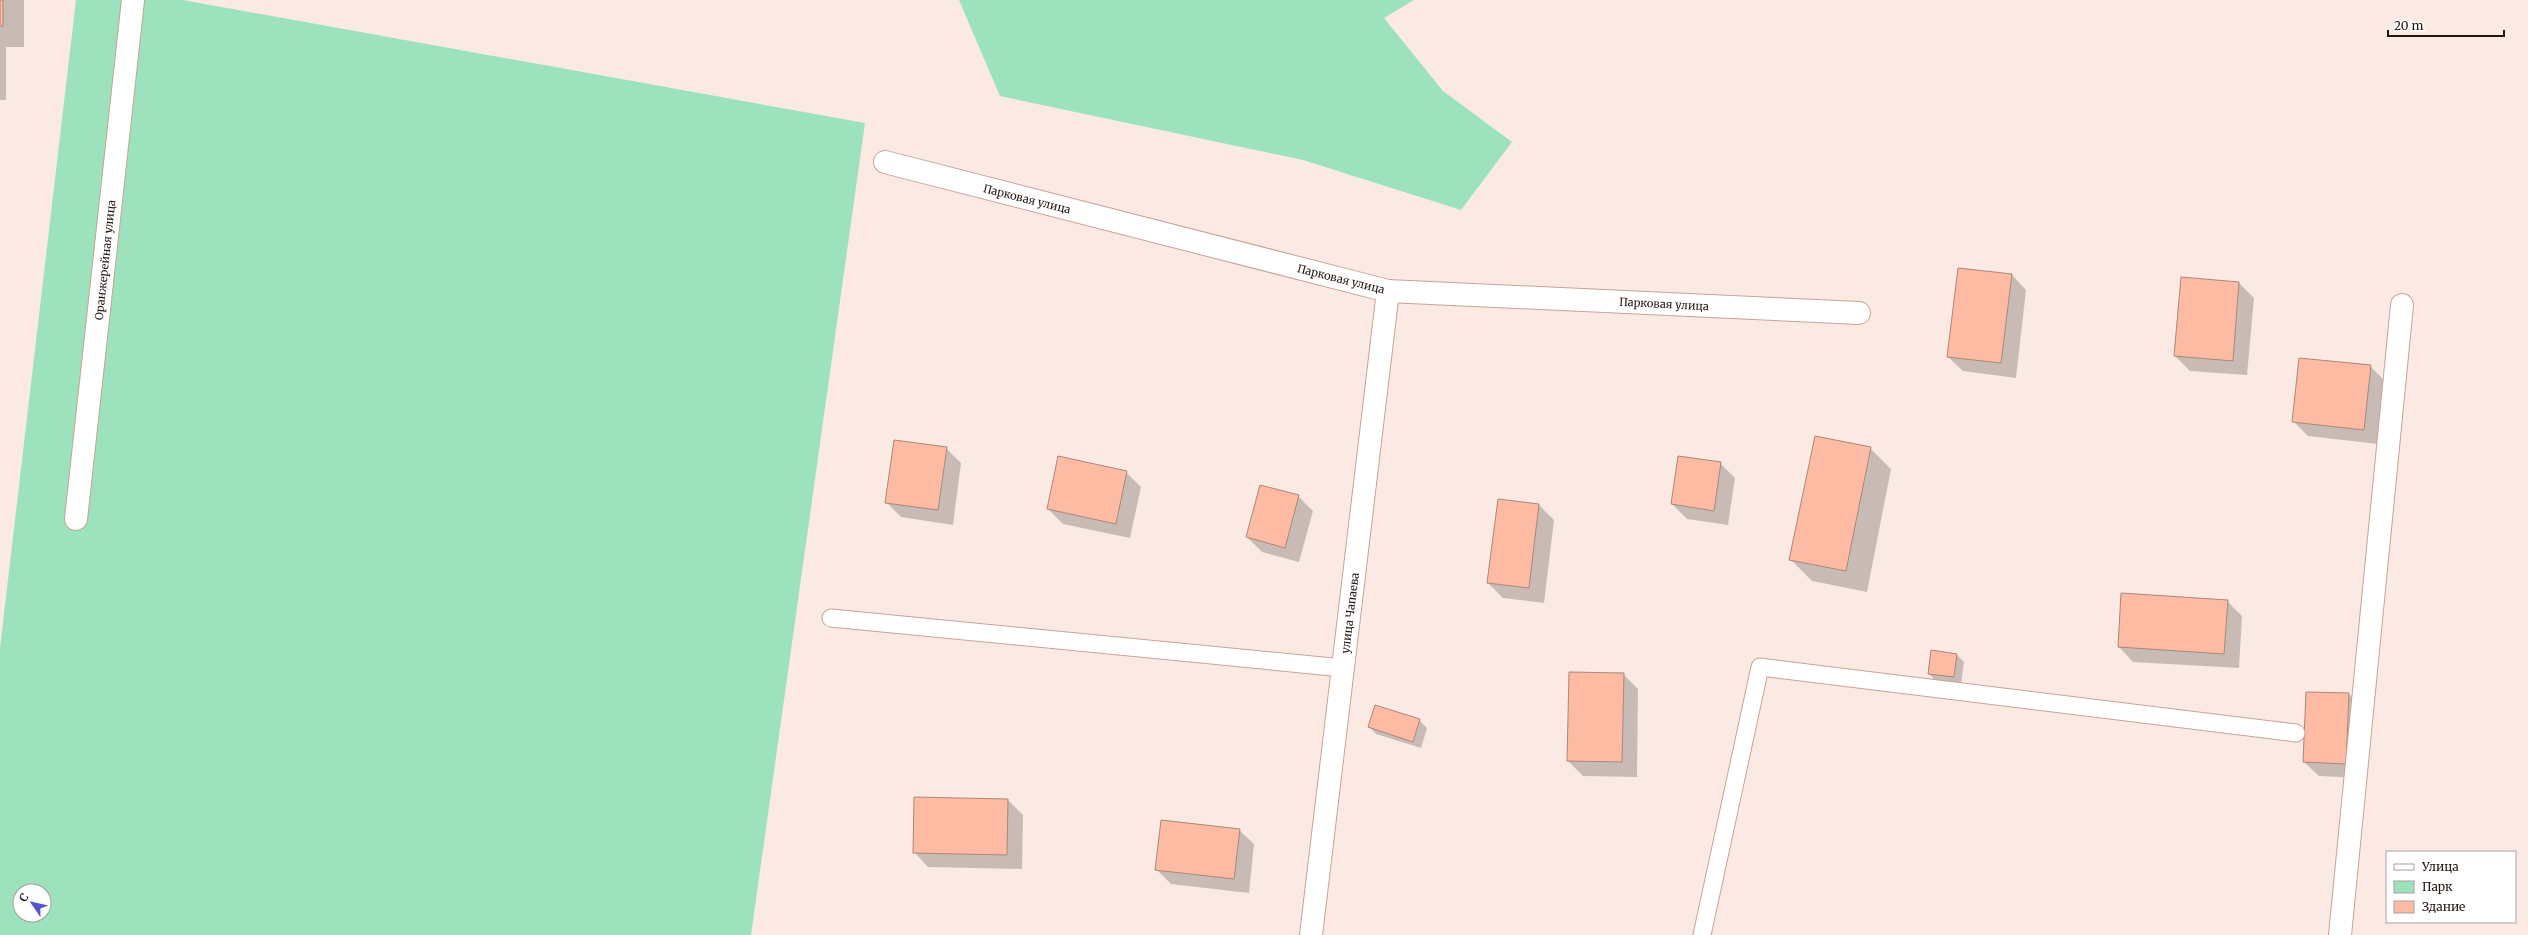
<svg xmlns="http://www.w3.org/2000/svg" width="2528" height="935" font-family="Merriweather,serif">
<rect width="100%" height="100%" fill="#fbeae4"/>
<g fill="#9ce2bc" fill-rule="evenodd">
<path d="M76 0H183L865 123 751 935H0V648ZM20 891H44V915H20Z"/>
<path d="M959 0H1414L1384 18 1443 91 1512 142 1461 210 1303 160 1000 96Z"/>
</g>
<g fill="#0003">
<path d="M0 0H24V47H6V100H0Z"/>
<path d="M2012 275 2026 290 2016 378 1963 371 1948 357Z"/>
<path d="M2239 283 2254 298 2247 375 2190 371 2175 356Z"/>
<path d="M2370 366 2385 381 2378 444 2308 436 2293 421Z"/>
<path d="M946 448 961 463 953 525 901 517 886 502Z"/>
<path d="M1870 448 1891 469 1867 592 1812 581 1790 559Z"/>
<path d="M1720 463 1735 478 1728 525 1687 519 1672 504Z"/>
<path d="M1126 472 1141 487 1130 538 1063 524 1048 509Z"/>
<path d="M1298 496 1313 511 1299 562 1262 552 1247 537Z"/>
<path d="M1498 500 1539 505 1554 520 1544 603 1503 598 1488 583Z"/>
<path d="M2227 601 2242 616 2239 668 2133 662 2119 647Z"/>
<path d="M1957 655 1964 662 1961 684 1936 681 1929 674Z"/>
<path d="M1570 673 1623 674 1638 689 1637 777 1583 776 1568 761Z"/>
<path d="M2349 694 2363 709 2361 778 2319 776 2304 762Z"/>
<path d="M1419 720 1427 728 1421 748 1376 734 1369 727Z"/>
<path d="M1008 800 1023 815 1022 869 928 867 914 852Z"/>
<path d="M1239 830 1254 844 1249 893 1171 884 1156 869Z"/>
</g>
<g fill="#febba3" stroke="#ab8679">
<rect x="0" y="0" width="3" height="26"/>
<path d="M1958 268 2012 274 2001 363 1947 357Z"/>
<path d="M2181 277 2239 282 2233 361 2174 356Z"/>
<path d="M2299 358 2371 365 2364 430 2292 422Z"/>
<path d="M1815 436 1871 447 1846 571 1789 560Z"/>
<path d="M894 440 947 447 938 510 885 503Z"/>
<path d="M1058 456 1127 471 1116 524 1047 509Z"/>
<path d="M1678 456 1721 462 1714 511 1671 504Z"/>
<path d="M1260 485 1299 495 1285 548 1246 537Z"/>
<path d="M1498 499 1539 504 1529 588 1487 583Z"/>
<path d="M2121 593 2228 600 2224 654 2118 647Z"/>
<path d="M1931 650 1957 654 1954 677 1928 674Z"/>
<path d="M1569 672 1624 673 1622 762 1567 761Z"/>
<path d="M2306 692 2349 693 2346 764 2303 762Z"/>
<path d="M1375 705 1420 719 1413 742 1368 727Z"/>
<path d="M914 797 1008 799 1007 855 913 853Z"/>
<path d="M1161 820 1240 829 1234 879 1155 870Z"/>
</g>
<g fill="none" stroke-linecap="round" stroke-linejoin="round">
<defs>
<g id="lane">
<path d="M831 618 1343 668"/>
<path d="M1702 935 1760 667 2296 733"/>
</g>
<g id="street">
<path d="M885 162 1388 291 1859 313"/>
<path d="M76 519 133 0"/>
<path d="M1311 935 1388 291"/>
<path d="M2340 935 2402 305"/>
</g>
</defs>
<use href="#lane" stroke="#c8a395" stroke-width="19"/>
<use href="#street" stroke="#c8a395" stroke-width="24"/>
<use href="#lane" stroke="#fff" stroke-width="17"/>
<use href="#street" stroke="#fff" stroke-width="22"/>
</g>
<g text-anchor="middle" stroke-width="3" stroke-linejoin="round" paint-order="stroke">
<g font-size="11" fill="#231510" stroke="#fff">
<text transform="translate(1027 199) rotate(14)" y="4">Парковая улица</text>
<text transform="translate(105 260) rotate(-84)" y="4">Оранжерейная улица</text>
<text transform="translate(1341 279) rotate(14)" y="4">Парковая улица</text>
<text transform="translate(1664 304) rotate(3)" y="4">Парковая улица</text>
<text transform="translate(1350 613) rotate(-83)" y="4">улица Чапаева</text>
</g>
</g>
<rect x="2386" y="851" width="130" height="72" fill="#ffffff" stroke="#a7a19f"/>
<rect x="2394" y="864" width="20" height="6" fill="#ffffff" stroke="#a7a19f"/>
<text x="2422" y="871" font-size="12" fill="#231510">Улица</text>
<rect x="2394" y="881" width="20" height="12" fill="#9ce2bc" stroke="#a7a19f"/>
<text x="2422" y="891" font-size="12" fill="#231510">Парк</text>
<rect x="2394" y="901" width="20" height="12" fill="#febba3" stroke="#a7a19f"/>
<text x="2422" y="911" font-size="12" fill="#231510">Здание</text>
<g transform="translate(32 903) rotate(304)"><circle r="19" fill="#ffffff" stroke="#a7a19f"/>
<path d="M0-3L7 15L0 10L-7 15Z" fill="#5057cd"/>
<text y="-6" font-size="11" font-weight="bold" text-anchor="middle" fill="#231510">С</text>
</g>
<path d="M2388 30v6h116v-6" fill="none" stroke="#231510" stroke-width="2"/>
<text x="2394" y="30" font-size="12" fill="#231510" stroke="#ffffff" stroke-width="3" paint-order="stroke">20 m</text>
</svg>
